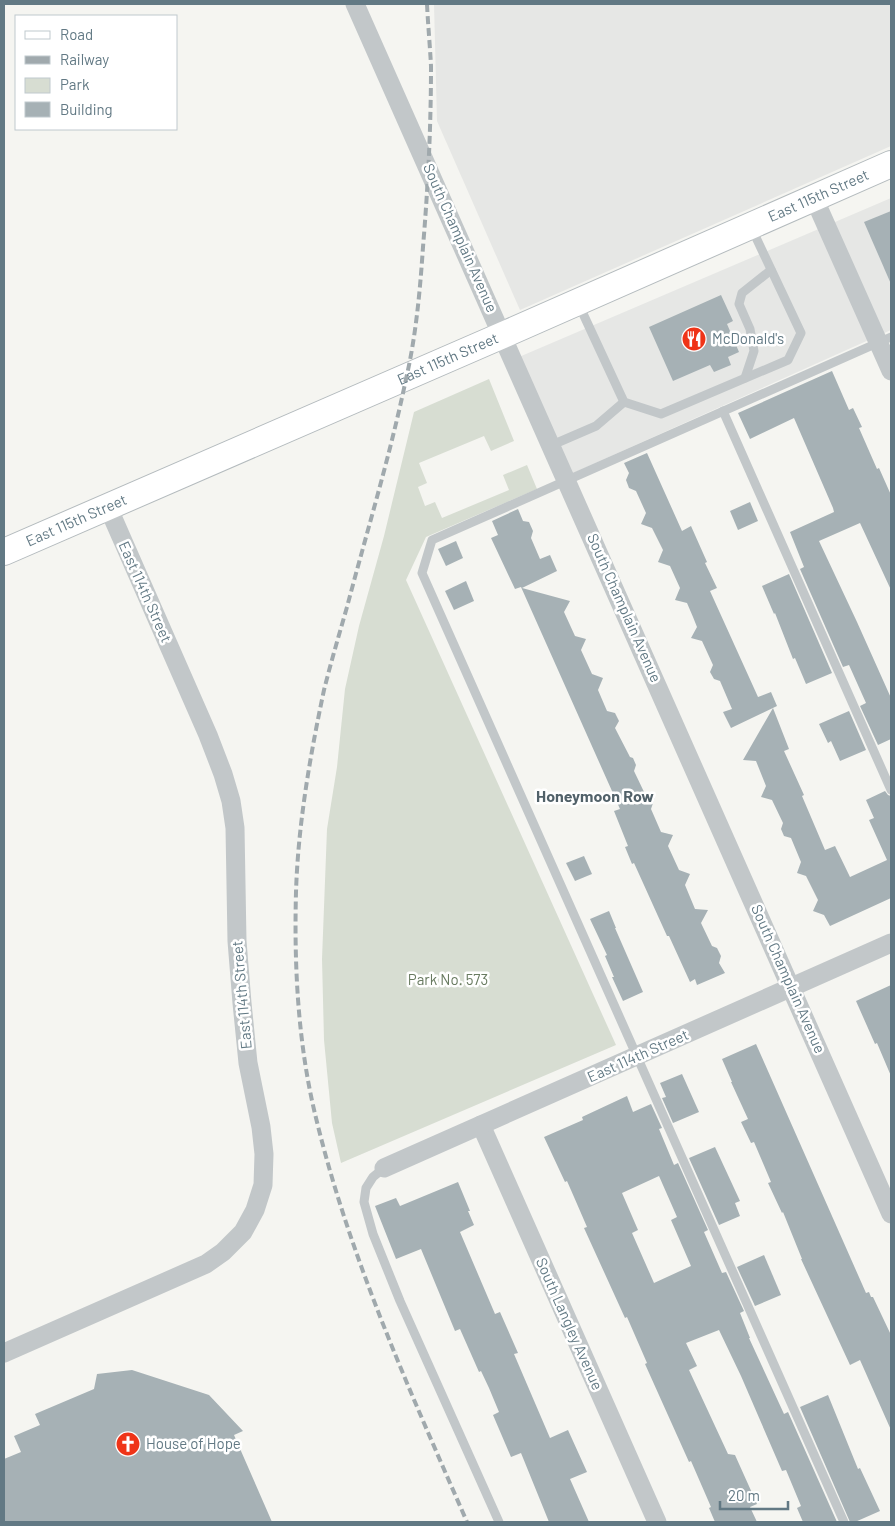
<svg xmlns="http://www.w3.org/2000/svg" width="895" height="1526" font-family="Barlow,sans-serif">
<rect width="100%" height="100%" fill="#f5f5f1"/>
<g fill="#e6e7e5">
<path d="M434 4H891V146L520 310 437 121Z"/>
<path d="M891 198V330L571 474 519 357Z"/>
</g>
<path fill="#d7ddd2" d="M489 379 514 441 491 451 484 436 419 463 427 483 418 487 425 506 435 502 442 518 509 490 503 475 527 465 537 489 426 537 406 580 616 1045 341 1163 332 1123 324 1040 322 959 327 829 337 767 345 689 359 626 384 536 414 412Z"/>
<g fill="#a6b1b5" fill-rule="evenodd">
<path d="M891 211V284L864 222Z"/>
<path d="M721 295 733 321 727 324 739 352 728 357 731 365 714 372 710 365 673 381 649 327Z"/>
<path d="M832 371 849 410 853 408 862 427 859 428 877 469 879 468 891 495V590L860 523 819 541 857 622 891 698V739L878 745 860 706 866 703 849 665 843 667 800 569 804 567 790 532 834 512 833 508 794 418 750 439 738 413Z"/>
<path d="M647 453 682 531 691 526 707 562 705 563 717 588 710 591 758 697 771 692 777 706 731 728 723 712 732 709 720 681 714 679 710 672 713 665 702 641 691 638 697 627 693 617 687 603 675 600 680 588 670 566 658 562 663 550 652 528 641 524 646 513 636 491 629 488 626 480 629 473 624 463Z"/>
<path d="M750 502 758 521 738 530 730 511Z"/>
<path d="M518 509 523 521 529 522 533 531 531 538 540 559 550 555 557 571 522 588 570 601 564 612 575 636 586 639 581 650 592 674 603 678 598 690 607 711 615 713 619 721 615 728 630 757 633 758 636 765 634 771 645 794 655 797 651 809 661 832 673 835 668 846 679 870 690 874 685 885 695 909 708 910 701 923 712 946 717 948 721 956 719 963 725 973 697 985 695 979 690 982 669 936H667L634 863 632 864 625 847 628 846 614 811 620 809 521 587 515 589 491 538 498 535 492 521Z"/>
<path d="M456 541 463 558 446 566 438 549Z"/>
<path d="M789 574 832 673 806 684 795 658 793 659 775 613 774 614 762 586Z"/>
<path d="M466 581 474 601 454 610 445 591Z"/>
<path d="M773 708 789 749 784 751 804 795 802 796 825 850 835 846 850 877 887 860 869 820 874 818 866 800 885 791 888 795 891 796V898L830 926 824 915 813 911 818 900 806 876 797 873 801 862 791 838 784 836 781 829 783 823 772 800 761 797 766 786 756 761 743 760Z"/>
<path d="M849 711 866 750 840 761 831 741 828 743 819 724Z"/>
<path d="M584 856 592 874 575 881 566 863Z"/>
<path d="M609 911 616 928H615L643 992 623 1001 612 977H614L605 956 607 955 590 919Z"/>
<path d="M891 985V1076L877 1043 875 1044 856 1001Z"/>
<path d="M756 1044 866 1293 869 1292 871 1297H873L891 1335V1430L860 1360 850 1365 801 1259H802L783 1212 782 1213 768 1183 771 1182 754 1142 751 1143 741 1122 748 1119 731 1082H732L722 1059Z"/>
<path d="M682 1074 699 1112 673 1123 662 1098 666 1097 660 1083Z"/>
<path d="M627 1096 633 1112 651 1104 662 1128 659 1129 674 1165 678 1163 708 1230 704 1232 722 1273 726 1272 744 1311 740 1313 750 1338H749L784 1414 788 1412 837 1522H803L797 1508 801 1506 786 1470 782 1471 741 1376 719 1330 686 1343 697 1366 689 1370 728 1454 735 1455 757 1504 750 1507 757 1522H715L709 1508 711 1507 691 1461 689 1462 645 1364 647 1363 627 1317 625 1318 584 1228 587 1227 574 1197 567 1181 565 1182 544 1137 583 1120 582 1117ZM659 1176 677 1217 671 1220 691 1266 654 1283 632 1233 638 1230 622 1193Z"/>
<path d="M715 1147 740 1201 735 1203 740 1216 719 1225 689 1158Z"/>
<path d="M458 1182 470 1211H468L474 1225 460 1232 495 1314 500 1312 518 1353 514 1354 550 1438 568 1430 587 1472 570 1479 589 1522H549L521 1453 511 1457 493 1415 499 1412 489 1388 481 1371 479 1372 460 1329 455 1331 421 1249 396 1259 375 1206 396 1198 400 1206Z"/>
<path d="M764 1255 781 1295 755 1306 737 1267Z"/>
<path d="M132 1370 209 1395 243 1431 234 1435 272 1522H4V1459L21 1452 14 1436 40 1425 35 1414 94 1389 97 1374Z"/>
<path d="M828 1395 858 1469 860 1468 880 1511 855 1522H850L800 1407Z"/>
</g>
<g fill="none" stroke-linecap="round" stroke-linejoin="round">
<defs>
<g id="secondary">
<path id="s1" d="M4 552 503 335 891 164"/>
</g>
</defs>
<use href="#secondary" stroke="#b4bbbe" stroke-width="28"/>
<g stroke="#c2c7c9" stroke-width="9">
<path d="M579 305 624 402 661 414 788 360 801 333 752 229"/>
<path d="M745 378 754 351 750 329 739 304 742 293 771 270"/>
<path d="M723 411 891 790"/>
<path d="M552 445 596 426 624 402"/>
<path d="M384 1168 373 1177 366 1188 364 1202 373 1234 400 1301 499 1522"/>
<path d="M844 1522 422 573 432 540 891 337"/>
</g>
<g stroke="#c2c7c9" stroke-width="19">
<path d="M355 4 891 1214"/>
<path d="M814 198 891 371"/>
<path d="M481 1125 657 1522"/>
<path d="M384 1168 891 943"/>
<path d="M4 1353 206 1264 223 1252 243 1232 255 1210 263 1185 264 1154 261 1127 248 1063 242 1003 237 941 235 828 231 801 223 774 208 735 108 507"/>
</g>
<use href="#secondary" stroke="#fff" stroke-width="26"/>
<path stroke="#a0a9ad" stroke-width="4" stroke-dasharray="8 4" stroke-linecap="butt" d="M427 4C428 25 430 46 431 66 431 127 428 187 423 247 420 291 416 336 406 379 390 456 367 531 347 607 339 635 331 662 324 690 310 756 298 825 296 892 294 967 298 1045 316 1118 350 1259 410 1391 467 1522"/>
</g>
<defs>
<symbol id="restaurant-disc" viewBox="-11 -11 22 22"><circle r="9.5" fill="#ef3418" stroke="#fff"/><path d="M-5-6h1v4h1v-4h1v4h1v-4h1v5L-1.5 .5V6h-2V.5L-5-1ZM5-6V6H3V1.5H1.5Q1.5-4 5-6Z" fill="#fff"/></symbol>
<symbol id="church-disc" viewBox="-11 -11 22 22"><circle r="9.5" fill="#ef3418" stroke="#fff"/><path d="M-1.2-6h2.4v3.5h3.3v2.4h-3.3V6h-2.4V-.1h-3.3v-2.4h3.3Z" fill="#fff"/></symbol>
</defs>
<g fill-rule="evenodd">
<use href="#restaurant-disc" x="680" y="325" width="28" height="28"/>
<use href="#church-disc" x="114" y="1430" width="28" height="28"/>
</g>
<g text-anchor="middle" stroke-width="5" stroke-linejoin="round" paint-order="stroke">
<g font-size="15" fill="#627984" stroke="#fff">
<text dy="5" stroke="none"><textPath href="#s1" startOffset="889">East 115th Street</textPath></text>
<text transform="translate(460 238) rotate(66)" y="5">South Champlain Avenue</text>
<text dy="5" stroke="none"><textPath href="#s1" startOffset="484">East 115th Street</textPath></text>
<text dy="5" stroke="none"><textPath href="#s1" startOffset="79">East 115th Street</textPath></text>
<text transform="translate(145 592) rotate(66)" y="5">East 114th Street</text>
<text transform="translate(624 608) rotate(66)" y="5">South Champlain Avenue</text>
<text transform="translate(788 979) rotate(66)" y="5">South Champlain Avenue</text>
<text transform="translate(242 995) rotate(-95)" y="5">East 114th Street</text>
<text transform="translate(638 1056) rotate(-24)" y="5">East 114th Street</text>
<text transform="translate(569 1324) rotate(66)" y="5">South Langley Avenue</text>
</g>
<g font-size="15" fill="#627984" stroke="#fff" text-anchor="start">
<text x="712" y="344">McDonald's</text>
<text x="146" y="1449">House of Hope</text>
</g>
<g font-size="15" fill="#697b61" stroke="#fff">
<text x="448" y="985">Park No. 573</text>
</g>
<g font-size="16" font-weight="bold" fill="#516169" stroke="#fff">
<text x="595" y="802">Honeymoon Row</text>
</g>
</g>
<rect width="895" height="1526" fill="none" stroke="#627984" stroke-width="10"/>
<rect x="15" y="15" width="162" height="115" fill="#ffffff" stroke="#c0c9ce"/>
<rect x="25" y="31" width="25" height="8" fill="#ffffff" stroke="#c0c9ce"/>
<text x="60" y="40" font-size="15" fill="#627984">Road</text>
<rect x="25" y="56" width="25" height="8" fill="#a0a9ad" stroke="#c0c9ce"/>
<text x="60" y="65" font-size="15" fill="#627984">Railway</text>
<rect x="25" y="78" width="25" height="15" fill="#d7ddd2" stroke="#c0c9ce"/>
<text x="60" y="90" font-size="15" fill="#627984">Park</text>
<rect x="25" y="102" width="25" height="15" fill="#a6b1b5" stroke="#c0c9ce"/>
<text x="60" y="115" font-size="15" fill="#627984">Building</text>
<path d="M720 1501v8h68v-8" fill="none" stroke="#627984" stroke-width="2.5"/>
<text x="728" y="1501" font-size="15" fill="#627984" stroke="#ffffff" stroke-width="4" paint-order="stroke">20 m</text>
</svg>
